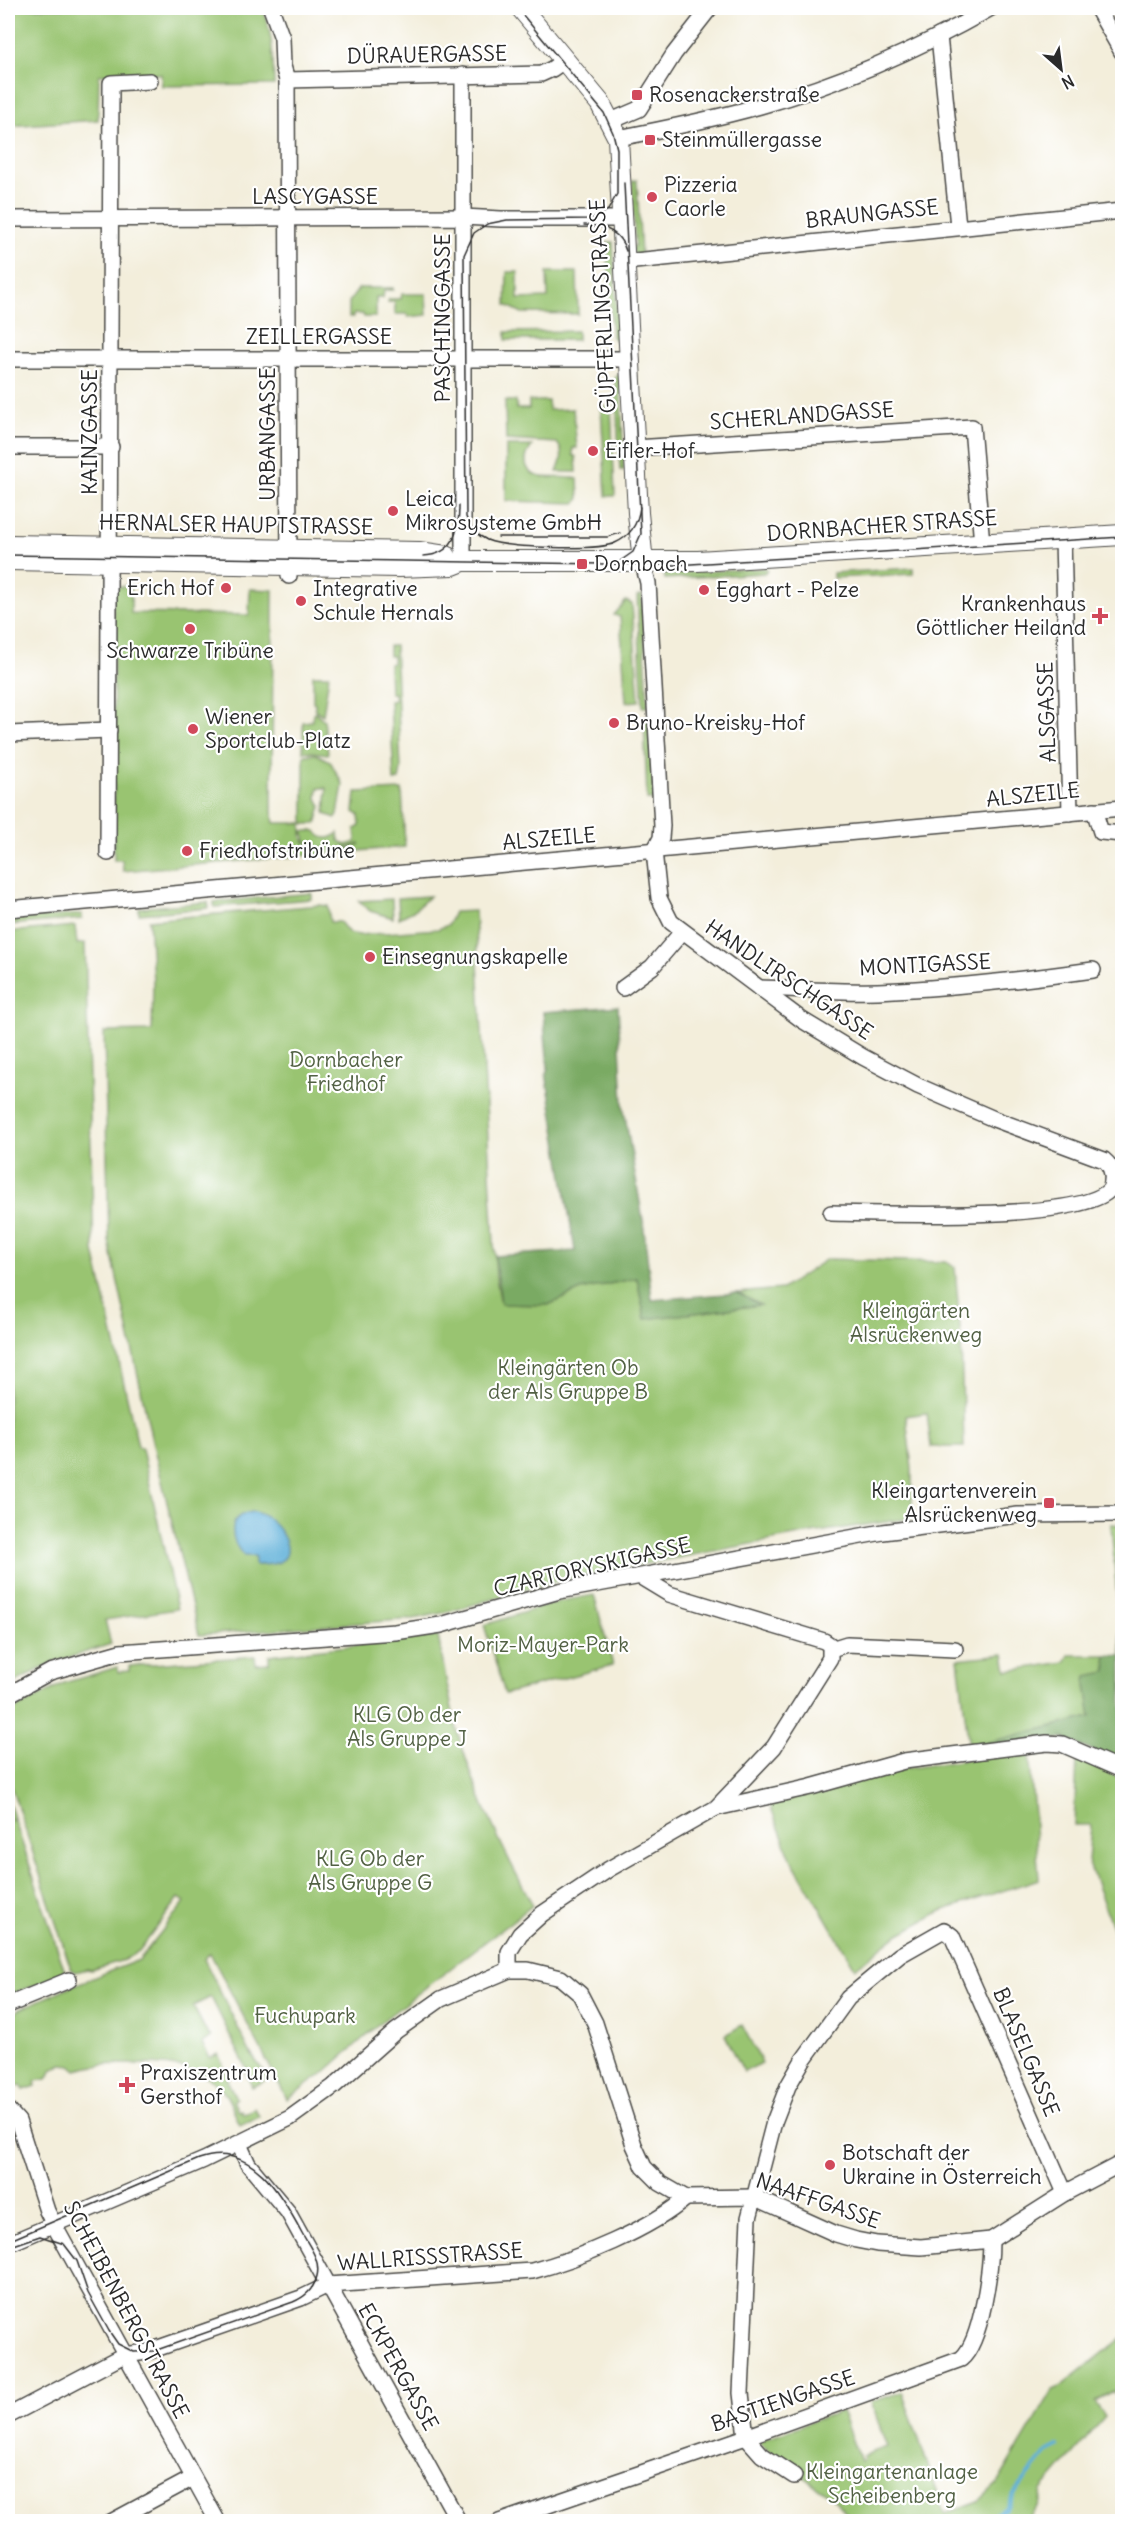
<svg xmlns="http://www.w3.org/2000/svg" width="1130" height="2529" font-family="Delius,sans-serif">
<rect width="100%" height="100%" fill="#fff"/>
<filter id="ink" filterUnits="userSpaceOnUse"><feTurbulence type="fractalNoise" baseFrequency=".0167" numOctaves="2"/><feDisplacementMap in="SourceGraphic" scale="12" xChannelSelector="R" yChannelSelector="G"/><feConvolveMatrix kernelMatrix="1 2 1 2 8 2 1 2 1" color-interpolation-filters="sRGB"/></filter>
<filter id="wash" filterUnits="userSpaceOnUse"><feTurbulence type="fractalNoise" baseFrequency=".008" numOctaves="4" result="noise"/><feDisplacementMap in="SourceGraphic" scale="24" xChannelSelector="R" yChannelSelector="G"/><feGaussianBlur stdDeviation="1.35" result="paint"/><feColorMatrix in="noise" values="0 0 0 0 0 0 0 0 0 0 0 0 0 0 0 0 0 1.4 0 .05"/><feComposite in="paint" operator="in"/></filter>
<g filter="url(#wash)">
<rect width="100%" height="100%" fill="#f3eedb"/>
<g fill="#99c471" stroke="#62784e" stroke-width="1.5">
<path d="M8 8H262C273 33 273 57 274 85L162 86 161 74 99 75 98 120 8 126Z"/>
<path d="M637 180 641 256 634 254 632 247 635 246 632 181Z"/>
<path d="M613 242 618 339 615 340 612 337 607 243Z"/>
<path d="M507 272H518V299L548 298 547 272H577L578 314 522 313 506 305Z"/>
<path d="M359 288H393V290H384L383 298H376V317H364L363 314H354L353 317H349V302Z"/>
<path d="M402 294H426L427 315 408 317 407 314H395V302H388L389 299H401Z"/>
<path d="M577 331V340H506V332Z"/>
<path d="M620 373 624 470H620L615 377Z"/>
<path d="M505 401H516L517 409H529V401H548L549 410 573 409 577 448H573V455L576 457 577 472H557C561 462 565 453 557 443L506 440Z"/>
<path d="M611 406 615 496H606L601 407Z"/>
<path d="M506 446H532C528 452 525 456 526 464 531 485 563 474 578 479L579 500 575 503 506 501Z"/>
<path d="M765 568 767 570 764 573 665 579 664 574Z"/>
<path d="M913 568V574L833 578V573Z"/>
<path d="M131 586V613L249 615 250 589 273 590 272 811 274 823H302V838L310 848 351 849 360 844C346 849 319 853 306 841L303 831H316C321 840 331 840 338 833L339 840 346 845 356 842 355 829 360 826 359 815 354 812 356 792 402 790 405 847 123 871 122 860H114L113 587Z"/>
<path d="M642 595 648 707H643L637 596Z"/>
<path d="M626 601 632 604 639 701 626 702 620 617 614 615Z"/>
<path d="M389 646H395L401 769 399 780 394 781 390 701 395 700 394 693H390L389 664 393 663V656H389Z"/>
<path d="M313 675H329L323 715 315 710V703L313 702Z"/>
<path d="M315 712 324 720 328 754 303 751V722L312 721 313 713Z"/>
<path d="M649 716 654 800H647L644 717Z"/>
<path d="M316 754 330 761 343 785 338 814 336 818 325 814 327 788H318L317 798 321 806 316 824H304V755Z"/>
<path d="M312 893V899L214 907V902Z"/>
<path d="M430 896 413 911 399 918 398 898Z"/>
<path d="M392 899 393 918 370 911 359 901Z"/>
<path d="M208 902 209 908 139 914V908Z"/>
<path d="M320 905 328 906 330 922H340L349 933 359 935 438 929 448 925 454 912 475 911 496 1278 501 1304 548 1305 581 1290 637 1278 645 1319 760 1305 737 1293 782 1289 827 1259 946 1262 955 1267 961 1340 964 1447H931L927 1413 906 1416 912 1469V1518L811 1533 581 1576 533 1587 452 1611 413 1619 199 1635 151 1436 109 1241 104 1032 152 1031 153 981 149 920Z"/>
<path d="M82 914V919L8 925V920Z"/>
<path d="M75 926 77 944 85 943 94 1251 138 1446 142 1449 177 1609 105 1620 111 1644 52 1663 8 1686V932Z"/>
<path d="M1111 1524 1122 1525V1660V1656Z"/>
<path d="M594 1595 613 1665 505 1694 484 1625 561 1601Z"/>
<path d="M438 1636C444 1667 449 1699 457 1730 474 1791 502 1849 533 1905L385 2019 324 2073 287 2099 210 1953 204 1959 251 2054 269 2079 252 2087 246 2073 248 2072 211 1997 193 2006 207 2033 211 2037 202 2043 210 2058 218 2054 229 2078 227 2080 236 2098 233 2100 238 2111 241 2110 243 2114 255 2108 259 2117 240 2125C235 2116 232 2104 226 2095 204 2065 166 2064 133 2064 113 2064 97 2064 77 2070L71 2065 62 2064 52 2070 47 2079 35 2081 36 2086 24 2090 21 2085 8 2090V2020L18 2010 69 1987 139 1960 185 1902 179 1898 139 1951 124 1960 91 1970 87 1969 76 1972 71 1969 8 1777V1713L64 1683 118 1667V1672L129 1671V1666L255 1656 256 1664 269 1663V1655Z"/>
<path d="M1004 1654 1007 1671 1065 1662 1069 1655H1106L1107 1672 1086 1684 1091 1717 969 1747 958 1659Z"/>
<path d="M1029 1751 1039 1879 941 1911 896 1936 855 1968 792 1861 769 1803 888 1771Z"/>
<path d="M1077 1758 1122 1779V1954L1088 1861 1091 1825H1074Z"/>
<path d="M8 1798 14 1818 11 1819 12 1821H15L66 1975 8 1995Z"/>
<path d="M742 2025 762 2063 744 2072 725 2035Z"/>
<path d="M1122 2338V2394L1118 2397 1113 2391 1095 2402 1105 2417 1042 2490 1038 2505 1026 2521H852C832 2488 785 2469 758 2441L841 2411 860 2461 863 2459 862 2456 887 2447 871 2402 902 2392 945 2514 978 2502 997 2484 1053 2390 1060 2387Z"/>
</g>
<g fill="#7aaa63" stroke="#526a47" stroke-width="1.5">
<path d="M618 1006 623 1104 643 1220 652 1300 737 1293 761 1305 645 1319 637 1278 581 1290 548 1305 501 1304 495 1256 575 1251 546 1073 548 1068 543 1012Z"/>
<path d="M1106 1655 1122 1656V1765L1064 1738 969 1747 1091 1717 1086 1684 1087 1676 1107 1672Z"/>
</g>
<path fill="#5eb0d9" stroke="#446e82" stroke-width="1.5" d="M251 1512C271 1511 302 1552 279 1562 273 1565 263 1565 255 1565V1556H244C231 1542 225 1516 251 1512Z"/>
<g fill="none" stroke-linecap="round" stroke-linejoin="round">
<path stroke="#5eb0d9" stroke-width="4" d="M982 2522 1006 2508 1019 2487 1048 2451 1058 2446"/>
</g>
</g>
<g filter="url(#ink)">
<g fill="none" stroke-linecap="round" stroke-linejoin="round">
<defs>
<g id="minor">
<path d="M271 8 282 38 283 66 287 80 289 576"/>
<path d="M1097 8 1122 52"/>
<path d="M939 36 958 226"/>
<path d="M287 80 541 74 552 69 565 60"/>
<path d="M611 121 639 109 674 54 710 8"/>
<path d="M618 138C665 129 713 119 760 106 840 84 919 49 991 8"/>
<path d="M8 219 463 217 501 219H623"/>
<path d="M625 262 1122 211"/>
<path d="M8 359H630"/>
<path d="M8 447H111"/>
<path d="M635 448 972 427 982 544"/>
<path d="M1063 539 1070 813"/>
<path d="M463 561V75"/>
<path d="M643 563 648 583 662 826 661 838 654 851"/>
<path d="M8 734 109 730"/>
<path d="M1094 810 1101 832 1122 834"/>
<path d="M654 851 659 898 671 922 802 1020 863 1057 918 1086 994 1119 1104 1160C1113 1167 1114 1179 1110 1189 1084 1222 878 1214 831 1213"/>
<path d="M108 853 111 83 150 81"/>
<path d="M8 909 1122 808"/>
<path d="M623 988 652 967 682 932"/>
<path d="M759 988C798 989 839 992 878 991 950 988 1022 980 1093 970"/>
<path d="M641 1577 669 1594 824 1641 830 1645V1658L774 1747 716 1808"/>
<path d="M831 1649 847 1644 955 1649"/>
<path d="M8 1695 50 1672 120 1652 395 1632 441 1625 559 1591 883 1532 1018 1515 1122 1514"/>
<path d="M509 1970V1952L520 1934 542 1914 609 1869 716 1808 811 1787 904 1761 1047 1743 1062 1744 1122 1770"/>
<path d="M8 2005 69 1980"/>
<path d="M8 2110 18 2121 47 2211 54 2225 218 2522"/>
<path d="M239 2144 248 2164 288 2212 459 2522"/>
<path d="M8 2244 204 2160 290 2118 333 2087 396 2031 441 1999 509 1970H528L561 1978 580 1994 595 2023 634 2145 644 2167 660 2183 686 2198 754 2197 836 2234 856 2240 877 2244 921 2247 991 2240 1065 2193 1122 2163"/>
<path d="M8 2416 124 2355 147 2352 301 2298 328 2285 532 2271C578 2259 651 2229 686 2198"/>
<path d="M794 2476 762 2455 746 2437 741 2393 749 2218 774 2122 788 2086 803 2060 848 1998 900 1955 944 1930 952 1936 1065 2193"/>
<path d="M111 2522 193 2478"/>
<path d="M499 2522 746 2437 961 2359C982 2342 991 2267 991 2240"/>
</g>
<g id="major">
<path d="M521 8 600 103 618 138 638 513 643 563"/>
<path d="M8 545 419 552 446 556"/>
<path d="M8 560 399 567 453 565 463 561H698L1122 535"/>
</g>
</defs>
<use href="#minor" stroke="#494845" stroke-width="18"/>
<use href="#major" stroke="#494845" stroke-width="22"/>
<use href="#minor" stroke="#fff" stroke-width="15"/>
<use href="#major" stroke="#fff" stroke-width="20"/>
<g stroke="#2b2b2b" stroke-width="1.5">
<path d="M517 8 604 113 613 133 617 149V194L608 210 591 219 507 220 487 224 474 233 464 255 466 517C470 528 476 535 487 540 505 548 598 551 615 543 631 536 638 523 640 507"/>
<path d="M584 225C604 225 620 231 626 251"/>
<path d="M498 537H607L620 533"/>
<path d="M8 555 675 565 1122 537"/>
<path d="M423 556C454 555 459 532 459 506"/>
<path d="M616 564 633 552 641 534 624 183"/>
<path d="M8 2241 199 2159C251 2140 282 2195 302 2233 309 2246 321 2260 317 2276 314 2289 305 2297 293 2302L154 2351 134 2352 118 2344 109 2331 88 2293 77 2261 64 2244 40 2236 8 2247"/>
</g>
</g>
</g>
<g fill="#d1495b" stroke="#fff" stroke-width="2">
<rect x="631" y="89" width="12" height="12" rx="3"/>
<rect x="644" y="134" width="12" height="12" rx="3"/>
<circle cx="652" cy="197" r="6"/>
<circle cx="593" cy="451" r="6"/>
<circle cx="393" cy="511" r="6"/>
<rect x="576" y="558" width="12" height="12" rx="3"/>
<circle cx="226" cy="588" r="6"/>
<circle cx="704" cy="590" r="6"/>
<circle cx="301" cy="601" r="6"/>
<path d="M1097 607h6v6h6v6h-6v6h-6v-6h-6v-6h6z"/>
<circle cx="190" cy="629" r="6"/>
<circle cx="614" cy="723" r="6"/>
<circle cx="193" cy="729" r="6"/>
<circle cx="187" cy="851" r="6"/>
<circle cx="370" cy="957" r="6"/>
<rect x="1043" y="1497" width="12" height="12" rx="3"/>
<path d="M124 2076h6v6h6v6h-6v6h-6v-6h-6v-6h6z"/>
<circle cx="830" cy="2165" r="6"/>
</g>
<g text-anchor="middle" stroke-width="4.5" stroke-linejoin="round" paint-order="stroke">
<g font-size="21" fill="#2b2b2b" stroke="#fff">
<text transform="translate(427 55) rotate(-1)" y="7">DÜRAUERGASSE</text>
<text x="315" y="204">LASCYGASSE</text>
<text transform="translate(872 214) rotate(-6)" y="7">BRAUNGASSE</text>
<text transform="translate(603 306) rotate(-93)" y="7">GÜPFERLINGSTRASSE</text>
<text transform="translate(443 318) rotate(-90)" y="7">PASCHINGGASSE</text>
<text x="319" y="344">ZEILLERGASSE</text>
<text transform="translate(802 416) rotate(-4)" y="7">SCHERLANDGASSE</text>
<text transform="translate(90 432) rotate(-90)" y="7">KAINZGASSE</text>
<text transform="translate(268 434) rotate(-90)" y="7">URBANGASSE</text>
<text transform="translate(236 525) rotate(1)" y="7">HERNALSER HAUPTSTRASSE</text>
<text transform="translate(882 526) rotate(-4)" y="7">DORNBACHER STRASSE</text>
<text transform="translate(1047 712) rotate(-92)" y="7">ALSGASSE</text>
<text transform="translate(1033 795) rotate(-6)" y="7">ALSZEILE</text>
<text transform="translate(549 839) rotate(-5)" y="7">ALSZEILE</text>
<text transform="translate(925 965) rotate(-3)" y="7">MONTIGASSE</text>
<text transform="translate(789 980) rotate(34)" y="7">HANDLIRSCHGASSE</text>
<text transform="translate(592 1567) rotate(-13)" y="7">CZARTORYSKIGASSE</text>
<text transform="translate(1026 2052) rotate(67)" y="7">BLASELGASSE</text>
<text transform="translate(818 2201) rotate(19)" y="7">NAAFFGASSE</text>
<text transform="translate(430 2257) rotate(-4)" y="7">WALLRISSSTRASSE</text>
<text transform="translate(126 2310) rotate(62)" y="7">SCHEIBENBERGSTRASSE</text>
<text transform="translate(398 2367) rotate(61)" y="7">ECKPERGASSE</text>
<text transform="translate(783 2401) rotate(-19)" y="7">BASTIENGASSE</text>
</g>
<g font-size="21" fill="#2b2b2b" stroke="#fff" text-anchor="start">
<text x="649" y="102">Rosenackerstraße</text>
<text x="662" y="147">Steinmüllergasse</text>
<text x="664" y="192">Pizzeria<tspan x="664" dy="24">Caorle</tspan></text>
<text x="605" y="458">Eifler-Hof</text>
<text x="405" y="506">Leica<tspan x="405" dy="24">Mikrosysteme GmbH</tspan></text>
<text x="594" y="571">Dornbach</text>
<text x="214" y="595" text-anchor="end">Erich Hof</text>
<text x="313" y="596">Integrative<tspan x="313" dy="24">Schule Hernals</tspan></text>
<text x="716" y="597">Egghart - Pelze</text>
<text x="1086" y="611" text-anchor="end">Krankenhaus<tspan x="1086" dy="24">Göttlicher Heiland</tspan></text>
<text x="190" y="658" text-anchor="middle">Schwarze Tribüne</text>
<text x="205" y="724">Wiener<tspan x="205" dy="24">Sportclub-Platz</tspan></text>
<text x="626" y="730">Bruno-Kreisky-Hof</text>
<text x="199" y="858">Friedhofstribüne</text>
<text x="382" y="964">Einsegnungskapelle</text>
<text x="1037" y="1498" text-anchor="end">Kleingartenverein<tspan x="1037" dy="24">Alsrückenweg</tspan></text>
<text x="140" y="2080">Praxiszentrum<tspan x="140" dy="24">Gersthof</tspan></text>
<text x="842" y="2160">Botschaft der<tspan x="842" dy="24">Ukraine in Österreich</tspan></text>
</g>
<g font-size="21" fill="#526144" stroke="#fff">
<text x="346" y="1067">Dornbacher<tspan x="346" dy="24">Friedhof</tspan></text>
<text x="916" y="1318">Kleingärten<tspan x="916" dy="24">Alsrückenweg</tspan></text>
<text x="568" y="1375">Kleingärten Ob<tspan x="568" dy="24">der Als Gruppe B</tspan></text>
<text x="543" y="1652">Moriz-Mayer-Park</text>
<text x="407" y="1722">KLG Ob der<tspan x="407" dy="24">Als Gruppe J</tspan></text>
<text x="370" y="1866">KLG Ob der<tspan x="370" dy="24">Als Gruppe G</tspan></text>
<text x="305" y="2023">Fuchupark</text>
<text x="892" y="2479">Kleingartenanlage<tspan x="892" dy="24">Scheibenberg</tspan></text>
</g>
</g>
<rect width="1130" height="2529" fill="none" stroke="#fff" stroke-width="30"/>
<g transform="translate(1061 69) rotate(152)" stroke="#ffffff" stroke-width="4.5" paint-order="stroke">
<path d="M0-4.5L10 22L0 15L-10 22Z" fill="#2b2b2b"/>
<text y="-9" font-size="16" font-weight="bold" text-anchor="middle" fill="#2b2b2b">N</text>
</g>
</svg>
